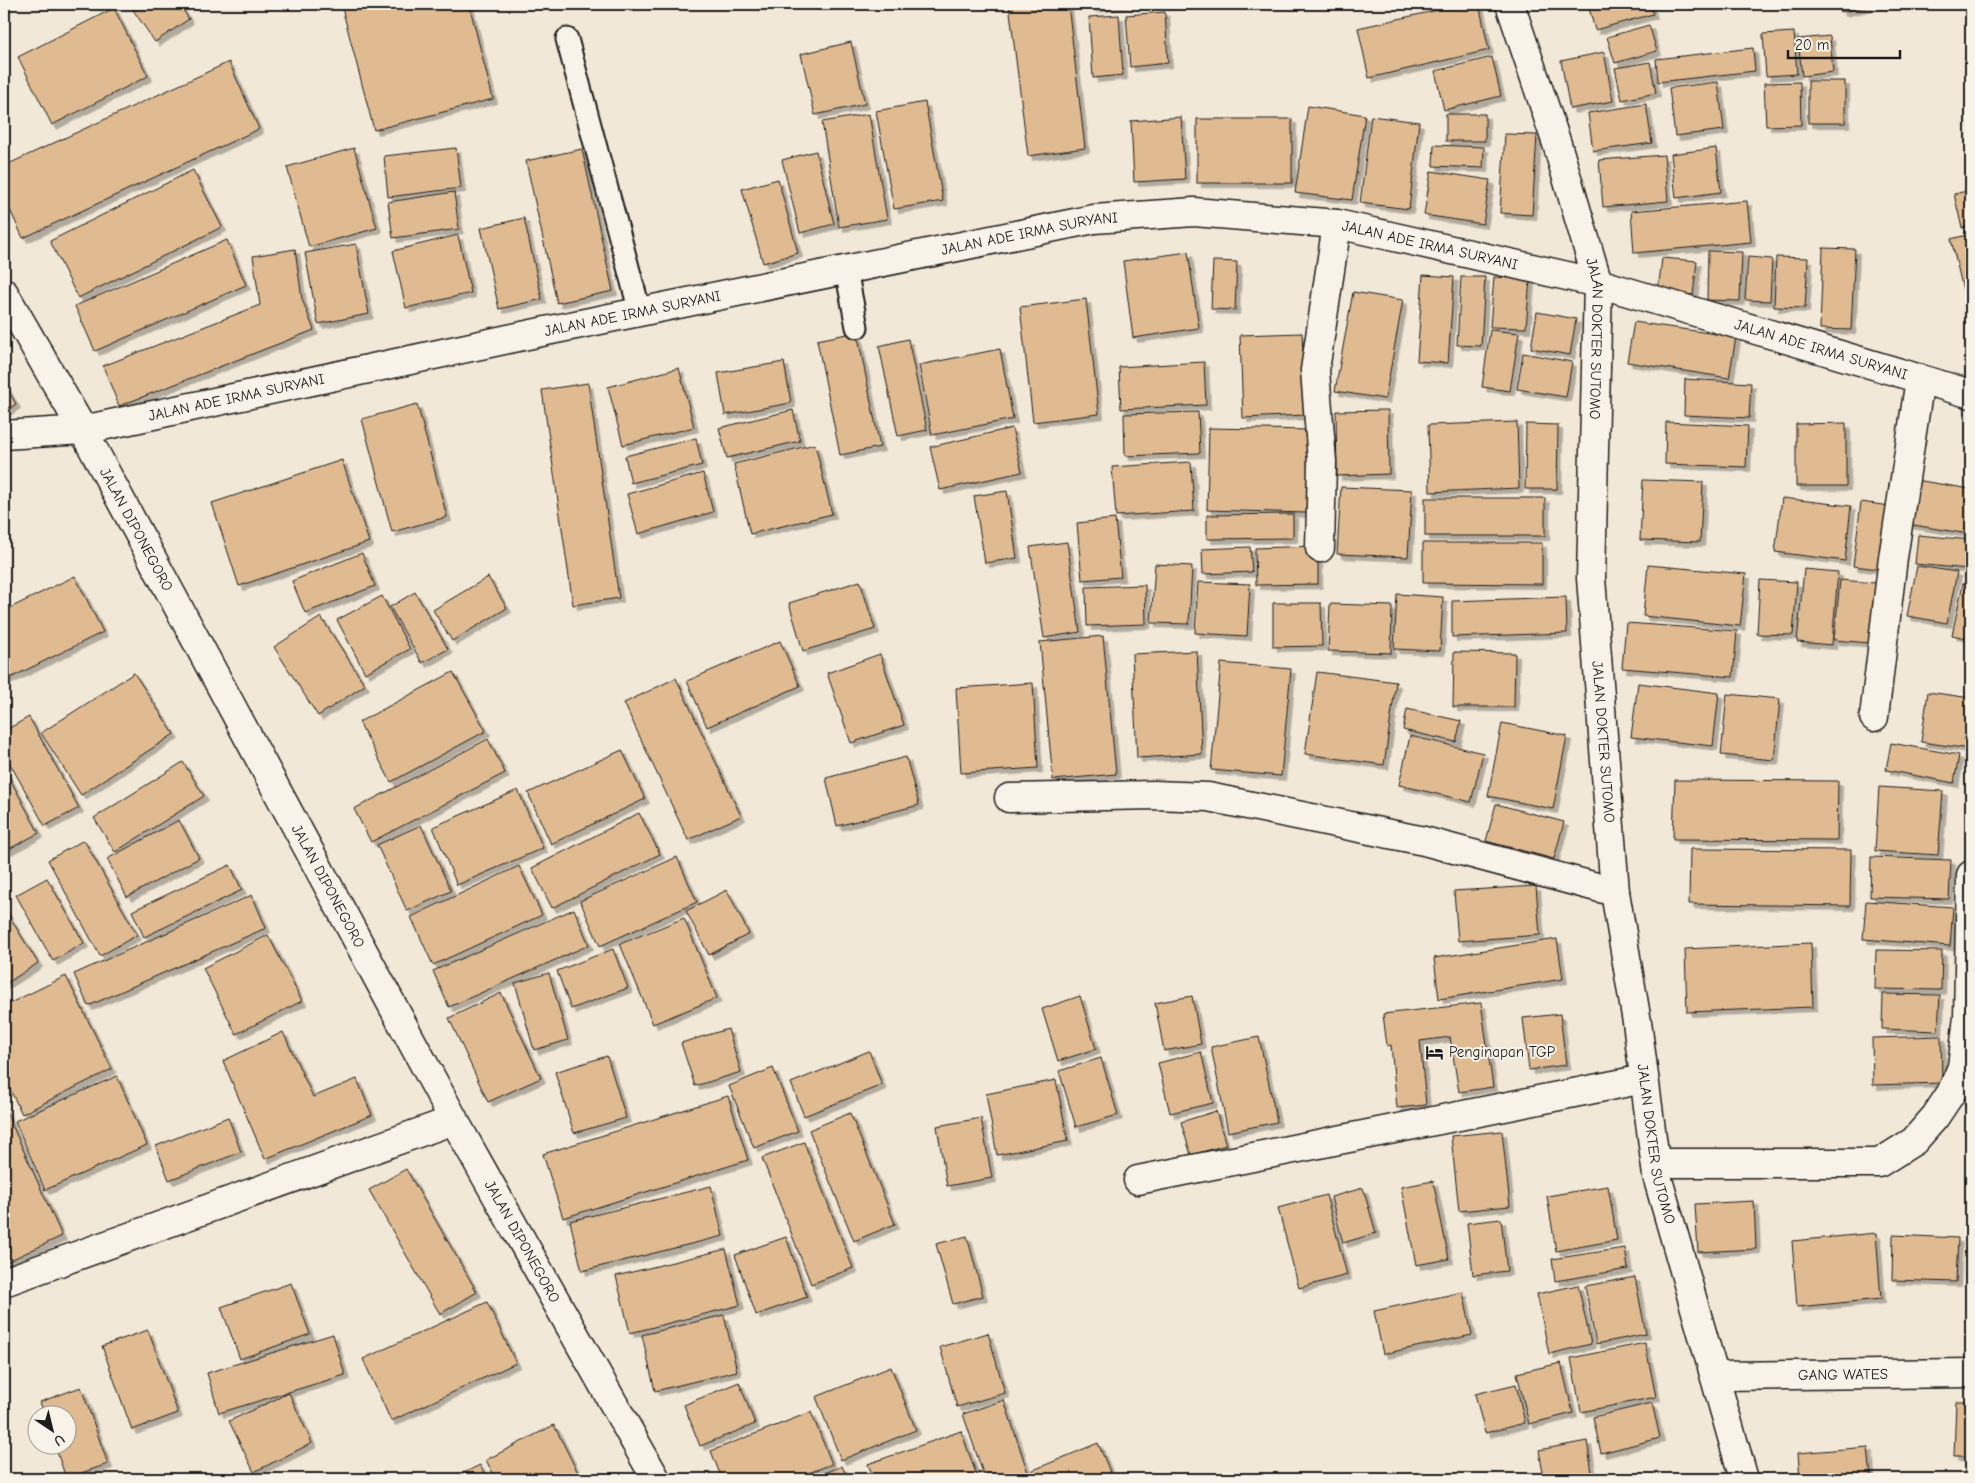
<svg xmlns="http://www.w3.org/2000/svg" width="1975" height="1483" font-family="'Comic Neue',sans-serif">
<defs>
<filter id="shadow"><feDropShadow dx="4.5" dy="4.5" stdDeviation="0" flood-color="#0004"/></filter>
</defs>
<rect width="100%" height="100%" fill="#f2e8d7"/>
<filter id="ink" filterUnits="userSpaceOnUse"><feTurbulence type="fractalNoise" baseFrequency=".02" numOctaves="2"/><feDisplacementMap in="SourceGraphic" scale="10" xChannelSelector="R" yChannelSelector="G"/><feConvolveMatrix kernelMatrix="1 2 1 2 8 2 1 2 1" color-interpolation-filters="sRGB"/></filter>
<g filter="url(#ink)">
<g fill="#e0bb91" stroke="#1c1c1c" filter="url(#shadow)">
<path d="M129 4H179L189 19 155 42Z"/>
<path d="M341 4H469L493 99 374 130Z"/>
<path d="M1009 4H1068L1085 148 1028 156Z"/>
<path d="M1091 4H1129L1092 8Z"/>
<path d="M1465 4H1479L1489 50 1369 78 1358 28Z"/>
<path d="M1588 4H1650L1653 14 1595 30Z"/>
<path d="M1839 4H1878L1841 12Z"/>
<path d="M114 8 148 76 52 125 18 57Z"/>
<path d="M1165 12 1168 63 1130 67 1126 15Z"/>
<path d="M1119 15 1123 75 1093 78 1089 17Z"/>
<path d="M1649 25 1657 51 1615 63 1607 37Z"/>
<path d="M1794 32 1797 74 1766 76 1763 34Z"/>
<path d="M1830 36 1833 72 1802 76 1798 39Z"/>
<path d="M851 42 865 104 815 115 801 54Z"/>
<path d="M1753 48 1755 71 1658 82 1656 59Z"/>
<path d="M1604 52 1613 101 1570 109 1561 61Z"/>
<path d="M1492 57 1501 96 1444 110 1435 71Z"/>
<path d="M229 62 259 129 23 238 4 197V166Z"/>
<path d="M1650 62 1656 93 1622 100 1615 68Z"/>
<rect x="1808" y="81" width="37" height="42"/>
<path d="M1718 82 1724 130 1675 136 1669 88Z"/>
<path d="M1800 82 1801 125 1766 126 1764 83Z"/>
<path d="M925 102 943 201 894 209 876 111Z"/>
<path d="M1646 104 1652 143 1593 151 1588 113Z"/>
<path d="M1308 106 1365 115 1352 200 1295 193Z"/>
<path d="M869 114 887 219 839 227 822 122Z"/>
<rect x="1446" y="114" width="39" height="27"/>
<path d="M1371 116 1419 122 1409 209 1360 203Z"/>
<path d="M1181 117 1185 179 1134 182 1131 121Z"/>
<rect x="1197" y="119" width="95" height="64"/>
<path d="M1505 134 1537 135 1532 215 1500 213Z"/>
<path d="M1434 145 1484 147 1483 168 1433 166Z"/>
<path d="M354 148 377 228 309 247 287 167Z"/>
<path d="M456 148 461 188 388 197 384 156Z"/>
<path d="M1716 148 1721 192 1676 198 1671 154Z"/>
<path d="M582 149 613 291 557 303 526 161Z"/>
<path d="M816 151 834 224 800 233 782 160Z"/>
<path d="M1664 155 1668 201 1603 207 1599 160Z"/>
<path d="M193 170 222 227 78 298 50 241Z"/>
<path d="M1431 171 1490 180 1483 224 1424 215Z"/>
<path d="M778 179 798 253 763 263 742 189Z"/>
<path d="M1971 190V226L1962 228 1954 194Z"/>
<path d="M454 192 459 229 393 238 388 202Z"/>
<path d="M1747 201 1751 242 1634 253 1631 211Z"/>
<path d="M524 218 542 299 499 309 481 228Z"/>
<path d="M1971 234V315H1969L1951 239Z"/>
<path d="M458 235 471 293 406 308 393 251Z"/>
<path d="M227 240 246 285 95 351 75 306Z"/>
<path d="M356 244 369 314 318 324 305 253Z"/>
<path d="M1823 248 1855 249 1851 330 1820 329Z"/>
<path d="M295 249 302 299 314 330 119 406 103 366 260 305 253 256Z"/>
<path d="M1708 251 1742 252 1740 301 1707 300Z"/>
<path d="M1188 252 1199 328 1133 338 1123 261Z"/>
<path d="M1748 257 1772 259 1770 301 1745 300Z"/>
<path d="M1776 257 1808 258 1805 308 1774 307Z"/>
<path d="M1662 258 1697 261 1693 295 1658 291Z"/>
<path d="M1213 261 1237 262 1235 310 1211 309Z"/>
<path d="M1423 275 1454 277 1448 363 1417 361Z"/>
<path d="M1461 277H1485L1481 346 1457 345Z"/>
<path d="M1494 277 1530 279 1526 328 1490 327Z"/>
<path d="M1353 292 1403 300 1385 399 1335 391Z"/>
<path d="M1086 299 1099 414 1033 422 1020 307Z"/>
<path d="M1537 312 1576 319 1570 355 1531 348Z"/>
<path d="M1634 322 1736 337 1729 378 1627 362Z"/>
<path d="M1490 330 1519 333 1510 391 1482 387Z"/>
<path d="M857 332 880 447 840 455 817 340Z"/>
<path d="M1302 333 1306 415 1243 418 1240 335Z"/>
<path d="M908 339 927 430 898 436 879 346Z"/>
<path d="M1000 349 1013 419 932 435 919 365Z"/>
<path d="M1523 353 1572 362 1566 397 1517 389Z"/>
<path d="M784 362 791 403 725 415 718 373Z"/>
<path d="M1204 362 1206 405 1121 409 1119 367Z"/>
<path d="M679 368 694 427 623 445 608 387Z"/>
<path d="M1685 379 1751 383 1749 418 1684 415Z"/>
<path d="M4 383 16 404 4 412Z"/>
<path d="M588 383 619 598 573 605 542 390Z"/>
<path d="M417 404 447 517 392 532 362 419Z"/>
<path d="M793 410 800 441 727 458 719 428Z"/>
<path d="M1388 410 1389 474 1337 476 1336 411Z"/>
<path d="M1198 412 1200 453 1125 456 1124 414Z"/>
<path d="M1517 422 1519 488 1430 492 1428 425Z"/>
<path d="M1666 422 1748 426 1746 467 1665 464Z"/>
<path d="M1846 423V486H1796V424Z"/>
<path d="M1526 424 1558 425 1557 489H1525Z"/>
<path d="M1012 428 1022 472 940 490 930 447Z"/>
<path d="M1209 428 1310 430 1307 513 1207 510Z"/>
<path d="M696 438 702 465 631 483 625 456Z"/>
<path d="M815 444 832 514 750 534 734 464Z"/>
<path d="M342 460 369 542 239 586 212 503Z"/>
<path d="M1191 462 1194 511 1116 516 1112 467Z"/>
<path d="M703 473 713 512 638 534 627 494Z"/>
<path d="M1643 480 1703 482 1700 542 1640 540Z"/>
<path d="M1915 480 1971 489 1969 534 1907 524Z"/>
<path d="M1341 487 1412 490 1408 557 1337 554Z"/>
<path d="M1007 491 1017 558 985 563 974 496Z"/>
<rect x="1425" y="498" width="120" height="38"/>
<path d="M1782 498 1851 506 1845 561 1775 552Z"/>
<path d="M1861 502 1897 507 1888 570 1853 566Z"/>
<path d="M1293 514V538L1207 539V515Z"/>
<path d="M1115 519 1121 577 1082 580 1077 523Z"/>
<path d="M1918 535 1971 540 1968 569 1915 564Z"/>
<path d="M1067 542 1080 632 1044 638 1030 547Z"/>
<path d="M1423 543H1542V584L1423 583Z"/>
<path d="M1318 546V584L1256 585 1255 548Z"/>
<path d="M1250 547 1252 572 1203 574 1202 549Z"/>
<path d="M362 553 375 586 305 613 292 581Z"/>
<path d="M1155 564 1192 566 1189 624 1151 623Z"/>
<path d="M1648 565 1746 574 1740 626 1643 616Z"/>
<path d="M1917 566 1957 572 1947 623 1907 616Z"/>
<path d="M1804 569 1838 572 1832 645 1797 642Z"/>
<path d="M75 576 103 632 4 681V611Z"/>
<path d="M488 577 507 608 452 641 433 610Z"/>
<path d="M1760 580 1797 582 1793 635 1757 634Z"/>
<path d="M1840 580 1888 584 1882 644 1834 640Z"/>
<path d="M860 581 875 629 803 651 789 603Z"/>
<path d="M1198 582 1250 584 1247 636 1195 633Z"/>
<path d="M1963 583 1971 585V639L1952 635Z"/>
<path d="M1145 585 1146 624 1087 626 1086 587Z"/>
<path d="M415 592 448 649 422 663 390 607Z"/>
<path d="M1397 594 1443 597 1440 651 1394 649Z"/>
<path d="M382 596 410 649 365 673 337 620Z"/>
<path d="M1566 597 1567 633 1452 637V601Z"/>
<path d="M1273 603H1321L1322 646 1273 647Z"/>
<path d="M1330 604 1392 606 1391 653 1328 651Z"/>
<path d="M321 617 365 685 318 716 274 647Z"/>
<path d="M1626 623 1737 631 1733 677 1622 668Z"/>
<path d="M1103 636 1116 774 1053 780 1040 642Z"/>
<path d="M780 641 800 686 707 727 687 681Z"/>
<path d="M1197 651 1202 754 1137 758 1132 654Z"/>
<path d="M1454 652 1515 653 1514 707H1453Z"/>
<path d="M880 654 904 725 851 743 827 673Z"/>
<path d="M1221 663 1291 669 1281 776 1211 770Z"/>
<path d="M453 672 486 731 391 782 359 722Z"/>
<path d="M1317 672 1396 682 1384 765 1305 754Z"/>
<path d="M134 673 174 734 81 795 41 733Z"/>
<path d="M676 678 741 816 688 840 624 703Z"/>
<path d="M1033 683 1038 768 961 773 956 688Z"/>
<path d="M1638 683 1719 693 1713 746 1631 737Z"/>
<path d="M1928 692 1971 698V749L1921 742Z"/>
<path d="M1727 694 1780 699 1774 760 1721 755Z"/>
<path d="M1407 709 1461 721 1456 742 1403 730Z"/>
<path d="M29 717 79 808 45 826 4 753V731Z"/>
<path d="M1502 723 1567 736 1553 809 1488 796Z"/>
<path d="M1410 736 1483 753 1471 802 1399 785Z"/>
<path d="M488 739 505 773 371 842 354 809Z"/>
<path d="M1891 743 1959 755 1954 783 1886 770Z"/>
<path d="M622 750 645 799 551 844 528 793Z"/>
<path d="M906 757 919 805 837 826 826 778Z"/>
<path d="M183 762 204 796 115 852 94 818Z"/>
<path d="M4 768 39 833 7 850 4 843Z"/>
<path d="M1675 780 1838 781 1837 840 1673 839Z"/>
<path d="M1879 787 1943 791 1938 855 1875 851Z"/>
<path d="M518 790 543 848 457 885 433 827Z"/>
<path d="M1496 804 1564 822 1554 859 1486 841Z"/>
<path d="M639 813 660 854 552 908 532 868Z"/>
<path d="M179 820 199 858 127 897 107 859Z"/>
<path d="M421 825 451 891 407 911 377 845Z"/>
<path d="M84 840 137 935 100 956 48 860Z"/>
<path d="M1690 849 1851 850 1850 906 1689 904Z"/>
<path d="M677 857 697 902 600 946 580 901Z"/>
<path d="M1871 857 1951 860 1949 899 1870 897Z"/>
<path d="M230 865 242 890 144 937 132 911Z"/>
<path d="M519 866 542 915 433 965 411 917Z"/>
<path d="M47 878 84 943 53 961 16 895Z"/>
<path d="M1536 886 1540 935 1458 941 1454 891Z"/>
<path d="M727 890 749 934 709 955 686 911Z"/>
<path d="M252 895 266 928 88 1006 74 974Z"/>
<path d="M1866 901 1953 907 1950 946 1863 939Z"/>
<path d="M4 908 38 963 4 985Z"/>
<path d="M574 909 589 945 449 1007 433 971Z"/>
<path d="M684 918 717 998 653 1024 620 944Z"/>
<path d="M268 935 302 1001 236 1034 203 968Z"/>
<path d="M1557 939 1563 979 1439 999 1434 958Z"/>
<path d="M1811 943 1813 1007 1687 1012 1685 949Z"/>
<path d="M613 949 628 988 571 1009 557 971Z"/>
<path d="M1876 950 1942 951 1941 990 1875 989Z"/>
<path d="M549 973 568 1040 534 1050 515 983Z"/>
<path d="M66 976 112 1069 22 1114 4 1077V1006Z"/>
<path d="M501 993 541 1078 488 1102 449 1018Z"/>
<path d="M1883 994 1940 995 1938 1031 1882 1029Z"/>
<path d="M1080 996 1096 1049 1058 1061 1042 1009Z"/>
<path d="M1192 996 1201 1044 1164 1051 1155 1003Z"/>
<path d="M1481 1003 1493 1087 1459 1092 1450 1037 1420 1041 1426 1105 1397 1108 1391 1045 1387 1046 1383 1014Z"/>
<path d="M1560 1014 1566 1065 1529 1070 1523 1018Z"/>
<path d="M728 1029 741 1072 695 1086 681 1043Z"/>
<path d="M283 1032 313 1097 357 1079 372 1115 265 1159 223 1061Z"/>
<path d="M1941 1036 1942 1083 1873 1085 1872 1038Z"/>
<path d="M1259 1037 1277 1122 1228 1132 1211 1047Z"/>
<path d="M869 1051 882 1085 804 1116 791 1083Z"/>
<path d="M1201 1052 1213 1103 1170 1113 1158 1063Z"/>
<path d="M607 1056 626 1118 574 1133 555 1072Z"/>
<path d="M1101 1058 1118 1115 1076 1127 1059 1071Z"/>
<path d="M773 1068 798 1131 754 1148 729 1086Z"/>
<path d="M117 1076 147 1145 45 1190 15 1121Z"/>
<path d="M1056 1080 1068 1141 997 1155 986 1094Z"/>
<path d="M728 1096 748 1160 563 1218 543 1154Z"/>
<path d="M4 1107 62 1236 4 1263Z"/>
<path d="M1216 1111 1226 1145 1191 1155 1181 1122Z"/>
<path d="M850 1113 895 1224 854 1241 809 1130Z"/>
<path d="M228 1117 241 1152 169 1180 156 1146Z"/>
<path d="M981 1118 992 1178 947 1186 937 1126Z"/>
<path d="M1502 1131 1510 1206 1459 1211 1451 1136Z"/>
<path d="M804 1142 853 1268 811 1284 762 1158Z"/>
<path d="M406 1169 477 1292 440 1314 369 1190Z"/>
<path d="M1433 1181 1449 1259 1416 1265 1401 1187Z"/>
<path d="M711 1186 723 1236 582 1271 570 1221Z"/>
<path d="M1608 1186 1617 1240 1556 1251 1547 1196Z"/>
<path d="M1363 1188 1376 1233 1343 1243 1331 1197Z"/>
<path d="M1326 1195 1347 1275 1299 1288 1278 1208Z"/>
<path d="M1754 1201 1756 1249 1698 1252 1695 1204Z"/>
<path d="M1501 1219 1507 1271 1473 1275 1467 1223Z"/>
<path d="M1876 1233 1881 1299 1797 1307 1792 1241Z"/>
<path d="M1893 1235 1958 1238 1956 1282 1892 1280Z"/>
<path d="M967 1236 983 1296 953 1304 936 1244Z"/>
<path d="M786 1237 807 1297 756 1315 735 1255Z"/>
<path d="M1625 1248 1628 1269 1555 1281 1552 1259Z"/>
<path d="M726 1249 740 1305 630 1333 616 1276Z"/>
<path d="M1635 1277 1646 1334 1596 1344 1585 1286Z"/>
<path d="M291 1283 310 1334 240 1359 221 1307Z"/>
<path d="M1578 1285 1591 1344 1549 1354 1537 1294Z"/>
<path d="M1463 1292 1472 1335 1383 1354 1374 1311Z"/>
<path d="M487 1302 516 1363 391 1421 363 1359Z"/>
<path d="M724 1315 737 1371 655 1391 642 1335Z"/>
<path d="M148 1330 178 1413 132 1430 102 1346Z"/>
<path d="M988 1333 1005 1393 957 1407 940 1347Z"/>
<path d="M333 1334 345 1375 219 1413 207 1373Z"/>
<path d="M1645 1343 1656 1397 1581 1412 1571 1358Z"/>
<path d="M1561 1363 1573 1413 1529 1424 1517 1373Z"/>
<path d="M891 1367 916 1430 841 1460 816 1397Z"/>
<path d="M739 1382 755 1424 700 1446 684 1405Z"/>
<path d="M1516 1384 1525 1423 1485 1433 1475 1394Z"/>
<path d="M81 1387 108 1464 66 1478 55 1446H68V1416H45L40 1402Z"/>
<path d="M289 1393 312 1443 254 1472 229 1421Z"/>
<path d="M1004 1400 1030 1479H985L963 1414Z"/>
<path d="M1956 1402H1971V1456H1954Z"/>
<path d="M1652 1403 1660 1438 1601 1453 1593 1417Z"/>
<path d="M811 1412 832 1464 793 1479H722L711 1451Z"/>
<path d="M554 1425 580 1477 576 1479H496L486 1460Z"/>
<path d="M961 1431 978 1479H874L868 1464Z"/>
<path d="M1587 1441 1593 1479H1544L1539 1450Z"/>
<path d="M1098 1443 1113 1479H1035L1031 1471Z"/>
<path d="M1868 1447 1871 1479H1800L1798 1453Z"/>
<path d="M480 1465 487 1479H451Z"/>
<path d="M842 1466 848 1479H811Z"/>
<path d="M220 1473 223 1479H199Z"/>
</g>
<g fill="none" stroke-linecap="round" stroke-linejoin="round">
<defs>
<g id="service">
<path d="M567 39 640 312"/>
<path d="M846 270 857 327"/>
</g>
<g id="minor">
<path d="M1320 548 1322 462 1315 370 1337 224"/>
<path d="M1874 717 1893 558 1920 379"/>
<path d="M1009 798 1154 795 1208 797 1424 841 1615 892"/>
<path d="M1657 1163H1879L1914 1141 1935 1117 1951 1093 1962 1067 1968 1017 1971 875"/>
<path d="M1138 1180 1644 1079"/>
<path d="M4 1282 454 1120"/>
<path id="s1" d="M1715 1376 1971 1373"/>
</g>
<g id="tertiary">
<path id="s2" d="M4 435 83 430 546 331 1094 219 1194 212 1337 224 1598 283 1971 394"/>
</g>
<g id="secondary">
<path id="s3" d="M1510 4 1557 144 1598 283 1591 578 1615 892 1637 1022 1657 1176 1744 1479"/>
<path id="s4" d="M4 293 83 430 454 1120 656 1479"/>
</g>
</defs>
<use href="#service" stroke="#1c1c1c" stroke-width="25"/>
<use href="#minor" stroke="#1c1c1c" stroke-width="31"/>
<use href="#tertiary" stroke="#1c1c1c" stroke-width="31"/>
<use href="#secondary" stroke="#1c1c1c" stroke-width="31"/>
<use href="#service" stroke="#f7f3e8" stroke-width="21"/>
<use href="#minor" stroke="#f7f3e8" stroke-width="28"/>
<use href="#tertiary" stroke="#f7f3e8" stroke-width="28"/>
<use href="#secondary" stroke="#f7f3e8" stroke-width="28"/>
</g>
</g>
<defs>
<symbol id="hotel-bare" viewBox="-9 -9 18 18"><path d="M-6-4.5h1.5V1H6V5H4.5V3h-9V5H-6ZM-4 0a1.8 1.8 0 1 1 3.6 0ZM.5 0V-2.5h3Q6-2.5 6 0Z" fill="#1c1c1c" stroke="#f7f3e8" stroke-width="2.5" paint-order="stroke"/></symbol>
</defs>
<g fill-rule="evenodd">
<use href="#hotel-bare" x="1422" y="1040" width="25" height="25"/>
</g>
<g text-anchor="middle" stroke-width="4" stroke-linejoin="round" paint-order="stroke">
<g font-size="15" fill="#1c1c1c" stroke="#f7f3e8">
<text dy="5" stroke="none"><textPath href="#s2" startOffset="1046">JALAN ADE IRMA SURYANI</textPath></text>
<text dy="5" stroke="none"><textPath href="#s2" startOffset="1451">JALAN ADE IRMA SURYANI</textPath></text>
<text dy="5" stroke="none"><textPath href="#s2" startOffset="641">JALAN ADE IRMA SURYANI</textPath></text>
<text dy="5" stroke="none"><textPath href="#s3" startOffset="348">JALAN DOKTER SUTOMO</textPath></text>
<text dy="5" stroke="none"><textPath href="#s2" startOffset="1856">JALAN ADE IRMA SURYANI</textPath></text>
<text dy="5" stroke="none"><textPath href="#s2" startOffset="236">JALAN ADE IRMA SURYANI</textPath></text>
<text dy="5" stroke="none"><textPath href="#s4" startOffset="271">JALAN DIPONEGORO</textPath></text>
<text dy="5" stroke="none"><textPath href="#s3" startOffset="752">JALAN DOKTER SUTOMO</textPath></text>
<text dy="5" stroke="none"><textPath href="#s4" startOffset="676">JALAN DIPONEGORO</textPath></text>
<text dy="5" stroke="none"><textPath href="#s3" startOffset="1158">JALAN DOKTER SUTOMO</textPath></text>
<text dy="5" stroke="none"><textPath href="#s4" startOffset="1081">JALAN DIPONEGORO</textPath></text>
<text dy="5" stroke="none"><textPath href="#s1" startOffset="128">GANG WATES</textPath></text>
</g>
<g font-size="15" fill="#1c1c1c" stroke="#f7f3e8" text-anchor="start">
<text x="1449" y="1057">Penginapan TGP</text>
</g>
</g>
<rect width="1975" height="1483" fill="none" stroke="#f7f3e8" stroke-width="20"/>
<rect x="10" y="10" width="1955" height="1463" fill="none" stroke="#1c1c1c" stroke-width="2" filter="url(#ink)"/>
<g transform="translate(52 1430) rotate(145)"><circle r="24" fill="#f7f3e8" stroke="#9f9d96"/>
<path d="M0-4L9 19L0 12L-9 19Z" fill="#1c1c1c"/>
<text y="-8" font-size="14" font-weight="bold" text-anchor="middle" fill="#1c1c1c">U</text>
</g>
<path d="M1788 50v8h112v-8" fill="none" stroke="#1c1c1c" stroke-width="2.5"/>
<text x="1795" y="50" font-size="15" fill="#1c1c1c" stroke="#f7f3e8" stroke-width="4" paint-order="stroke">20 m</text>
</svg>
